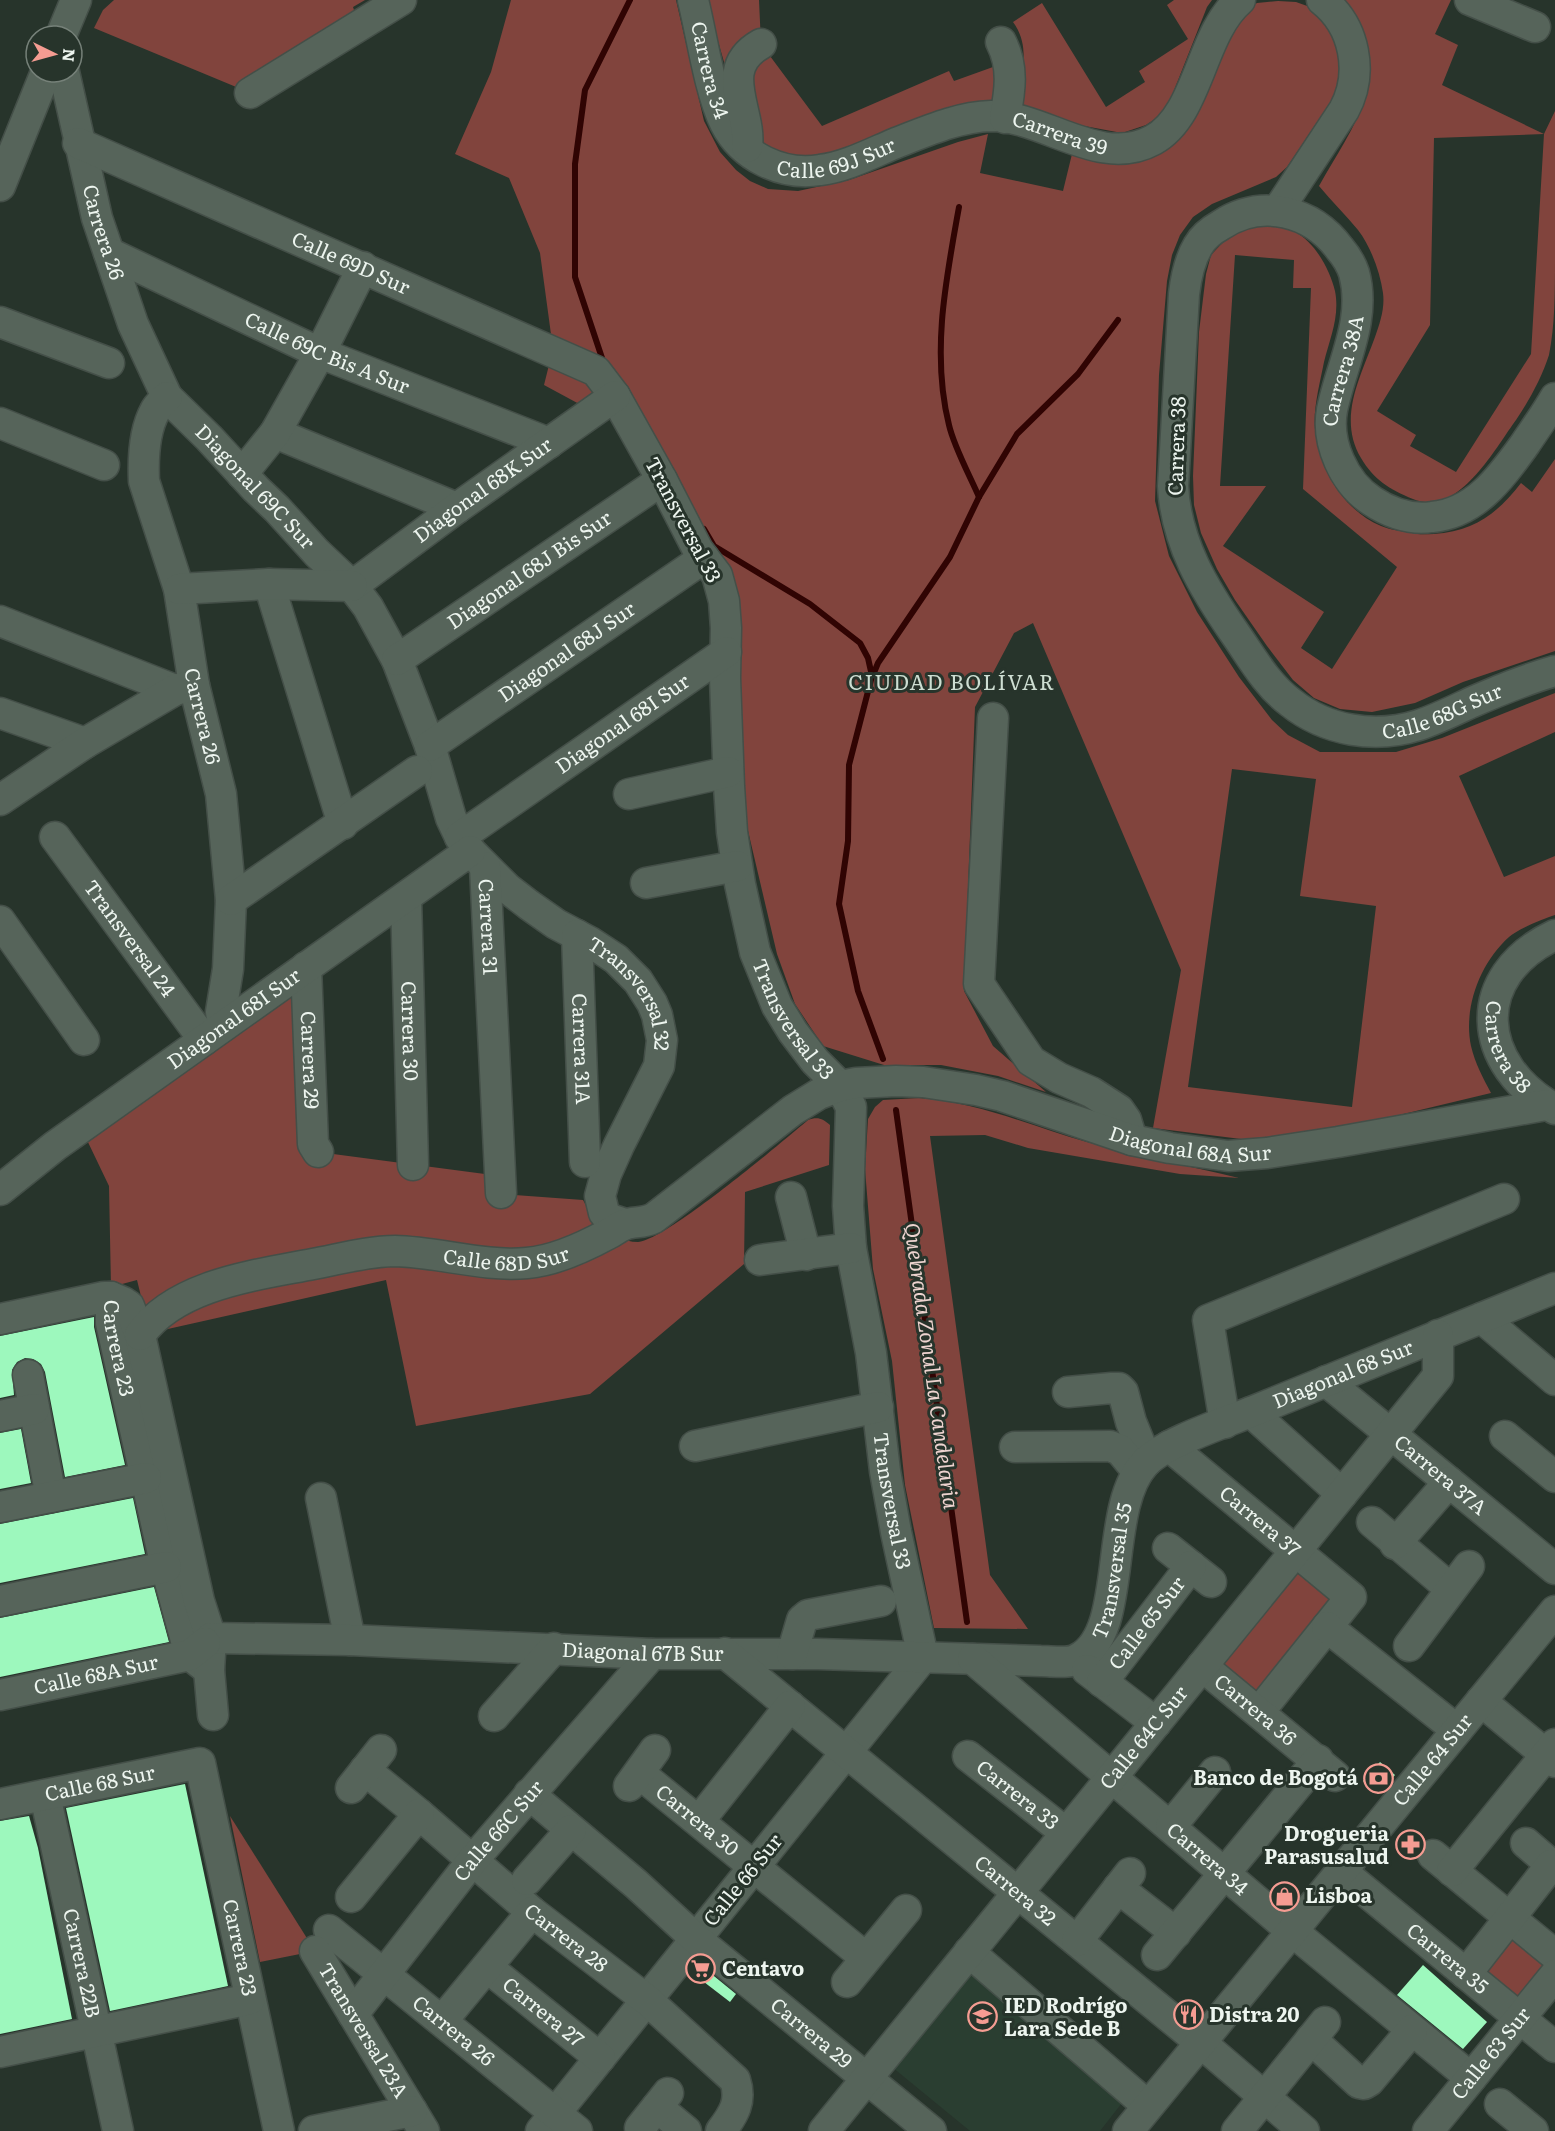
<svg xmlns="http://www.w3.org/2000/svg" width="1555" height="2131" font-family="Literata,serif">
<rect width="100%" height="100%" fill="#27342b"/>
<path fill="#2a3e31" d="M972 1967 1129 2094 1100 2131H970L892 2067Z"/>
<g fill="#81443d" fill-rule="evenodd">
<path d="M114 0H365L353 7 355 13 241 89 94 28 103 10Z"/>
<path d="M511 0H676L704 121 720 152 736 170 750 181 768 189 798 191 849 180 958 142 988 134 980 173 1063 191 1072 154 1121 165 1144 160 1166 150 1184 129 1231 25 1243 11 1257 3 1278 1 1296 2 1310 7 1327 19 1345 62 1340 88 1287 167 1276 177 1212 204 1193 217 1180 235 1172 255 1167 281 1159 375 1155 501 1169 556 1197 612 1239 677 1272 720 1288 735 1320 752H1396L1442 738 1555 693V732L1459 776 1504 877 1555 856V915C1543 919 1518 929 1509 937 1480 963 1463 1008 1471 1046 1475 1063 1483 1078 1491 1093L1349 1127 1265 1142 1153 1128 1181 970 1033 623 1014 633 975 707 964 991 993 1046 1046 1092 998 1076 941 1065H884L823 1046 795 1004 777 954 745 818 734 622 610 389 581 405 544 385 553 349 540 253 509 178 455 154 491 72ZM1232 769 1316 779 1300 896 1376 906 1352 1107 1188 1087Z"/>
<path d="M706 0H759L761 44 822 126 949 71 954 81 993 67 996 74 997 105 862 142 814 160 799 162 762 145 740 117Z"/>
<path d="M1174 0H1212L1207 7 1169 103 1158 117 1146 125 1122 133 1079 125 1015 105C1021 76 1032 48 1013 22L1042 3 1106 107 1145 82 1139 71 1188 39 1167 5Z"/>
<path d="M1343 0H1451L1435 34 1458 45 1442 85 1544 134 1555 111C1555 161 1555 211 1555 261 1555 291 1555 326 1549 355 1542 377 1529 401 1516 420 1494 450 1458 518 1413 499 1389 489 1374 480 1361 458 1337 418 1361 376 1375 337 1380 323 1385 308 1383 293 1380 272 1371 247 1358 230 1346 215 1331 201 1319 186 1335 157 1356 127 1366 96 1376 65 1366 23 1343 0ZM1544 134 1531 354 1456 472 1410 446 1416 435 1377 411 1430 325 1434 138Z"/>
<path d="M1260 225C1271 227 1286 227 1295 232 1315 242 1330 270 1335 291 1340 316 1330 338 1324 362 1320 383 1313 408 1315 429 1319 469 1343 510 1381 526 1390 530 1402 531 1412 533 1420 535 1427 534 1434 534 1474 531 1497 514 1521 483L1532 492 1555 459V651L1463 682 1415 703 1372 712 1340 709 1314 698 1293 680 1267 646 1235 600 1217 569 1201 533 1194 505 1193 476 1199 332 1206 274 1211 255 1226 239 1241 230ZM1235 255 1294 260 1293 288H1311L1303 489 1397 567 1332 669 1301 648 1324 612 1223 546 1266 486H1220Z"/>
<path d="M307 982 318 1152 500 1176 502 1194 583 1200C587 1207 591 1218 597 1224 606 1234 624 1242 638 1242 665 1241 782 1142 808 1120 818 1116 823 1119 830 1125L829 1165 745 1192 744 1264 590 1394 416 1426 386 1280 150 1333 137 1280 111 1287 109 1186 86 1138Z"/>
<path d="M919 1098C978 1102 1031 1126 1087 1142 1137 1156 1189 1166 1239 1178L1180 1174 1028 1148 985 1135 930 1136 990 1575 1028 1629 934 1628 905 1485 892 1361 873 1269 865 1169 868 1119 875 1107 883 1100Z"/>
<path d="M1299 1567 1338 1598 1257 1700 1219 1670Z"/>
<path d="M230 1816 315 1951 260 1962Z"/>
<path d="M1511 1919 1555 1955 1520 2018 1466 1974Z"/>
</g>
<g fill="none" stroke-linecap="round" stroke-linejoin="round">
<g stroke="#300403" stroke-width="6">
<path d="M959 207C946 279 931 353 949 425 954 447 970 476 979 497"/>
<path d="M604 364 575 277V164L585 90 630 0"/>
<path d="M704 529 714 546 810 604 860 643 868 658 872 676 849 765 848 841 839 904 858 991 883 1059"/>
<path d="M873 675 878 663 950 557 979 497 1017 434 1078 374 1118 320"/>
<path d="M896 1110 967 1622"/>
</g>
</g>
<g fill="#9df8bd">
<path d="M94 1317V1327L125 1465 65 1477 45 1372 41 1364 33 1359 25 1358 17 1362 12 1370 14 1395 0 1398V1336Z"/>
<path d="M21 1429 31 1483 0 1489V1433Z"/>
<path d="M133 1498 145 1554 0 1583V1524Z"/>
<path d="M154 1587 169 1642 0 1677V1618Z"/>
<path d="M1380 1762 1395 1775 1378 1794 1363 1781Z"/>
<path d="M185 1784 228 1986 110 2011 66 1808Z"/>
<path d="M29 1816 38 1848 72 2019 0 2034V1821Z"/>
<path d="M1283 1885 1296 1894 1288 1905 1276 1895Z"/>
<path d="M698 1963 736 1994 730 2002 691 1972Z"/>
<path d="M1423 1965 1487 2022 1463 2049 1397 1995Z"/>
</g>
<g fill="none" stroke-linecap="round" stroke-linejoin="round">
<defs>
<g id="minor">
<path id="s1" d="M693 0C702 36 709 90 725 123 742 157 782 176 820 170 846 167 872 153 896 143 927 131 958 117 991 116 1045 116 1100 169 1153 140 1199 115 1200 34 1240 0"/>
<path d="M1470 0 1535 27"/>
<path d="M61 36 76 0"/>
<path d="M1001 42C1014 67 1010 91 1005 118"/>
<path id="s2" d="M64 72 97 218 133 324 167 397 209 438 256 489 277 509 317 553 352 586 368 607 397 660 430 746 451 818 460 837 470 851 507 888 529 905 556 924 590 942 616 959 638 981 652 1003 657 1015 662 1040 659 1066 619 1145 606 1174 600 1196 604 1213 610 1219 625 1224"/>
<path d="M250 93 401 0"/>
<path id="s3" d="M78 143 596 371 615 396 662 480 698 550 717 575 724 601 726 628 725 678 729 786 732 832 740 884 755 952 777 1006 793 1032 815 1061 840 1086 851 1107 848 1206 851 1248 871 1353 885 1471 896 1532 923 1657 541 2131"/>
<path d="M747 147C752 111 716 69 761 44"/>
<path d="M0 186 46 72"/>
<path d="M1278 210 1344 110C1364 73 1355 26 1322 0"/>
<path id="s4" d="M109 253 320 353 549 443"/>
<path d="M0 322 109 363"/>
<path id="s5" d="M167 397C163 401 157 406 155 411 144 431 143 459 144 481L179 589 194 685 221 794 231 900 228 969 221 1012 223 1026"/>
<path id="s6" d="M1555 398C1546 414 1535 429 1525 444 1501 477 1476 513 1432 517 1410 520 1390 513 1372 501 1344 483 1326 443 1332 410 1341 365 1367 320 1354 273 1351 264 1346 256 1340 249 1312 211 1262 198 1221 225 1212 230 1203 237 1198 246 1189 261 1186 277 1184 294L1173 486C1176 543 1204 589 1236 635 1252 658 1267 685 1290 702 1326 731 1375 739 1419 725 1437 719 1453 711 1470 703 1498 691 1526 679 1555 671"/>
<path d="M0 423 104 465"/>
<path d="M275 433 457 508"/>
<path d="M242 474 275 433 320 353 363 267"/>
<path d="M269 584 343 824"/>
<path id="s7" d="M352 586 457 508 615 396"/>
<path d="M179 589 269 584 352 586"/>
<path d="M0 621 175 690"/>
<path id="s8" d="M397 660 662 480"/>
<path d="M0 713 85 743"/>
<path d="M993 718 979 984 1031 1061 1059 1078 1091 1092 1119 1110 1126 1120 1132 1140"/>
<path id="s9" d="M430 746 704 558"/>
<path d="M629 794 728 772"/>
<path d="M0 800 85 743 175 690 194 685"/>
<path id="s10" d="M55 837 204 1040"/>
<path id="s11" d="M460 837 726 652"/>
<path id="s12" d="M485 867 501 1193"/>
<path d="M646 883 737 866"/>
<path id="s13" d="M406 897 413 1165"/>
<path d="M231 900 417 771"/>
<path d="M0 921 84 1040"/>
<path id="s14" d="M577 935 585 1162"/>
<path id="s15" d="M1555 935C1468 976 1476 1065 1555 1109"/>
<path id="s16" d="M306 967 313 1144 318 1152"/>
<path id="s17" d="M0 1190 55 1146 470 851"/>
<path d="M791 1197 806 1255"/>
<path d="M760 1260 851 1248"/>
<path id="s18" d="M111 1297V1323L166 1567 190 1655 209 1670"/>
<path d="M1482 1318 1555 1380"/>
<path d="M0 1319 104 1297H111L123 1302 129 1306 140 1335 199 1601 211 1638 209 1670 213 1715"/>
<path id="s19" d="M140 1335C176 1284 257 1275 313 1264 340 1259 368 1251 395 1251 439 1252 483 1267 527 1263 554 1261 584 1247 608 1234 613 1232 618 1227 624 1225 634 1221 642 1224 654 1218L793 1110 819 1094 840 1086 856 1083 896 1081 923 1082 976 1090 1002 1096 1132 1140 1170 1148 1228 1156 1267 1153 1338 1142 1546 1105"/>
<path d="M28 1375 51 1497"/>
<path id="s20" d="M1326 1381 1555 1569"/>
<path d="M1068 1392 1112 1388H1119L1123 1392 1131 1422 1147 1461"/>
<path d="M1251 1412 1342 1494"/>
<path d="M0 1416 34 1409"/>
<path d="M1225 1423 1208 1320 1504 1199"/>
<path d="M1505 1436 1555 1477"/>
<path d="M695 1446 878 1407"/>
<path id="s21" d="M1169 1446 1351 1597 1259 1712"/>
<path d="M1015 1447 1110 1446 1120 1450 1138 1472"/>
<path d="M321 1498 350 1640"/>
<path d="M0 1507 146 1478"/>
<path d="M1372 1522 1451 1589"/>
<path d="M1395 1544 1449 1482"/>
<path d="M1168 1548 1211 1582"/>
<path d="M0 1601 166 1567"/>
<path d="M1327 1627 1457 1730"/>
<path id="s22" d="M211 1638 350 1640 652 1654H818L1041 1661C1052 1661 1068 1664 1077 1659 1130 1634 1102 1509 1145 1463 1165 1442 1227 1422 1256 1410 1355 1369 1455 1329 1555 1288"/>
<path d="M1409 1646 1469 1566"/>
<path id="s23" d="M725 1653 1200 2042 1304 2131"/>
<path d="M792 1654 802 1620 808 1615 881 1601"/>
<path id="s24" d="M973 1659 1292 1931 1471 2078"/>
<path id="s25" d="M1202 1666 1335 1776"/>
<path d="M1087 1670 1156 1723"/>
<path id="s26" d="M1102 1682 1191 1566"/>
<path id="s27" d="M0 1695 190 1655 205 1643"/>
<path d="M1481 1701 1555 1762"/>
<path d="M494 1716 554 1648"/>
<path id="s28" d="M968 1756 1066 1833"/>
<path id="s29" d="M365 1770 419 1814 532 1912 647 2000 735 2080C742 2101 734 2114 721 2131"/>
<path id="s30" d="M639 1773 866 1958"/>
<path d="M629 1786 655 1750"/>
<path d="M351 1788 381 1750"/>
<path id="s31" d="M529 1794 636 1884 696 1939 931 2131"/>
<path id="s32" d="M45 1795 118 2131"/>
<path id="s33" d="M0 1804 200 1763 279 2131"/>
<path d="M699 1821 790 1706"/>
<path d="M1171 1826 1215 1772"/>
<path d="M1526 1843 1555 1868"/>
<path d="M1433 1855 1555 1955"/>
<path id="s34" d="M1341 1871 1555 2047"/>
<path d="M1452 1871 1555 1744"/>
<path d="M527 1880 571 1830"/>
<path d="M1118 1888 1176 1933"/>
<path d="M351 1897 419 1814"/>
<path id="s35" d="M329 1930 577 2131"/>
<path d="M1077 1941 1130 1873"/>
<path id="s36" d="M315 1951 424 2131"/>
<path d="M969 1952 1148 2106"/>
<path d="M1157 1955 1318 1760"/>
<path id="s37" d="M487 1967 600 2058"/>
<path d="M1466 1974 1551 1865"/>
<path d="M847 1982 906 1910"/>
<path id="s38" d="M353 2014 472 1861 652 1654"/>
<path d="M442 2021 532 1912"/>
<path d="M1311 2039 1359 2083 1364 2084 1369 2081 1412 2030"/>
<path d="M0 2052 250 1999"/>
<path d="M1500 2104 1533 2131"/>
<path d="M657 2107 686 2131"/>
<path d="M640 2128 668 2093"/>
<path d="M314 2131 412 2111"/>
<path id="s39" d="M824 2131 1438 1376V1335"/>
<path id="s40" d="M1128 2131 1555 1611"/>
<path d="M1237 2131 1325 2022"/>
<path id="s41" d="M1428 2131 1555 1975"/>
</g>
</defs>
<use href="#minor" stroke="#444f48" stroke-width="33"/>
<use href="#minor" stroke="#56645a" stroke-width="30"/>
</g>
<defs>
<symbol id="bank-ring" viewBox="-11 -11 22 22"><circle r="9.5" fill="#27342b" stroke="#f59c92" stroke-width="1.5"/><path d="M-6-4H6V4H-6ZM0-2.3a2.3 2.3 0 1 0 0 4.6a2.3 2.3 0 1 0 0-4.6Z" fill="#f59c92"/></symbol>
<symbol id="pharmacy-ring" viewBox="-11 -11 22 22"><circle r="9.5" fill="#27342b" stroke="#f59c92" stroke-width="1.5"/><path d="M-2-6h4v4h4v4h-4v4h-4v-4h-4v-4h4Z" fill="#f59c92"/></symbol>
<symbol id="shop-ring" viewBox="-11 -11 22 22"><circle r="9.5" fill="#27342b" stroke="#f59c92" stroke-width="1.5"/><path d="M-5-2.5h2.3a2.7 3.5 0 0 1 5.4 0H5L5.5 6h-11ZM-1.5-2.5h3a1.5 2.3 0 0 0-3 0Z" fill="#f59c92"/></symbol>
<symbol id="supermarket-ring" viewBox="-11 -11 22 22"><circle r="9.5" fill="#27342b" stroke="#f59c92" stroke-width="1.5"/><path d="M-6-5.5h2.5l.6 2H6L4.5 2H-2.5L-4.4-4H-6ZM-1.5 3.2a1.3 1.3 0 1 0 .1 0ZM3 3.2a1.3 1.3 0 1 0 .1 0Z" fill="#f59c92"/></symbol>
<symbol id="restaurant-ring" viewBox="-11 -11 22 22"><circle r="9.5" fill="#27342b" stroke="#f59c92" stroke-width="1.5"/><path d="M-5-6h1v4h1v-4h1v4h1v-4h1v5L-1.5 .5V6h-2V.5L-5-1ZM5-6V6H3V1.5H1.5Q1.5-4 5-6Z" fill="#f59c92"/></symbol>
<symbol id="school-ring" viewBox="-11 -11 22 22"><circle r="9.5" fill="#27342b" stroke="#f59c92" stroke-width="1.5"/><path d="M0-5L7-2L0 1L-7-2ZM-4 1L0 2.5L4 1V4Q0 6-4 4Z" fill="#f59c92"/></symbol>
</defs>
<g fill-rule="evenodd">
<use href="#bank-ring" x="1362" y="1762" width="33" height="33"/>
<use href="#pharmacy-ring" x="1394" y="1828" width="33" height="33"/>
<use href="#shop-ring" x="1268" y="1880" width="33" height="33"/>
<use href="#supermarket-ring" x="684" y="1952" width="33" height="33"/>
<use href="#restaurant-ring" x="1172" y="1998" width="33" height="33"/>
<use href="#school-ring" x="966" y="2000" width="33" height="33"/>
</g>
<g text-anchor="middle" stroke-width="6" stroke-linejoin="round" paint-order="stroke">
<g font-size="20" fill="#edf5ef" stroke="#27342b">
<text dy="7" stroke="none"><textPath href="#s1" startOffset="72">Carrera 34</textPath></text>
<text dy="7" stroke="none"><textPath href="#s1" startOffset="492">Carrera 39</textPath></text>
<text dy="7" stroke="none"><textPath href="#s1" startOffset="258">Calle 69J Sur</textPath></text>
<text dy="7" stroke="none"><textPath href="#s2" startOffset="165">Carrera 26</textPath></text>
<text dy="7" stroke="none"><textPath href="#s3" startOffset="298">Calle 69D Sur</textPath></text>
<text dy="7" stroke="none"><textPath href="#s4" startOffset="240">Calle 69C Bis A Sur</textPath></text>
<text dy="7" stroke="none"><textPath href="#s6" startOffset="386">Carrera 38A</textPath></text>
<text transform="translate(1177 446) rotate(-88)" y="7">Carrera 38</text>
<text dy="7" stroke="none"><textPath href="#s2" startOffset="468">Diagonal 69C Sur</textPath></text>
<text dy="7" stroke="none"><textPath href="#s7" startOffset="162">Diagonal 68K Sur</textPath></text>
<text transform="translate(683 520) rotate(62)" y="7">Transversal 33</text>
<text dy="7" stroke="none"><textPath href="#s8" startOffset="160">Diagonal 68J Bis Sur</textPath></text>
<text dy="7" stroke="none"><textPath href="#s9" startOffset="166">Diagonal 68J Sur</textPath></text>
<text dy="7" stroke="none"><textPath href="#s6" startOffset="1335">Calle 68G Sur</textPath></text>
<text dy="7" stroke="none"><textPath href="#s5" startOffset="333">Carrera 26</textPath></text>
<text dy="7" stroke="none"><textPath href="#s11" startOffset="198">Diagonal 68I Sur</textPath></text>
<text dy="7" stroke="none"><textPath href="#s12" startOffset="60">Carrera 31</textPath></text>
<text dy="7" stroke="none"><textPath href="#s10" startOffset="126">Transversal 24</textPath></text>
<text dy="7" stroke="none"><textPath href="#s2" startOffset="1119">Transversal 32</textPath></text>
<text dy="7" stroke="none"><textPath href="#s3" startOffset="1262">Transversal 33</textPath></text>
<text dy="7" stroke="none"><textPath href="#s17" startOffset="290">Diagonal 68I Sur</textPath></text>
<text dy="7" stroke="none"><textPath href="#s13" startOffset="134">Carrera 30</textPath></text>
<text dy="7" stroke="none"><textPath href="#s15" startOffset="142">Carrera 38</textPath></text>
<text dy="7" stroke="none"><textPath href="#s14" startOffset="114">Carrera 31A</textPath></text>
<text dy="7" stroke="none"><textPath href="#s16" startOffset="93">Carrera 29</textPath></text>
<text dy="7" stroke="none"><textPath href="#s19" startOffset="1132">Diagonal 68A Sur</textPath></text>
<text dy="7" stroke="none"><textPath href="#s19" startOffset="387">Calle 68D Sur</textPath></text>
<text dy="7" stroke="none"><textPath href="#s18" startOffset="52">Carrera 23</textPath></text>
<text dy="7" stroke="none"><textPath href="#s22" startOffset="1298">Diagonal 68 Sur</textPath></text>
<text dy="7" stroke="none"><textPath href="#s20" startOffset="148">Carrera 37A</textPath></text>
<text dy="7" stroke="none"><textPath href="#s3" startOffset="1766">Transversal 33</textPath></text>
<text dy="7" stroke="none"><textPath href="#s21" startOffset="118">Carrera 37</textPath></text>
<text dy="7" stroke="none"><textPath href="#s22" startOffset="966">Transversal 35</textPath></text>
<text dy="7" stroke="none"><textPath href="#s26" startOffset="74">Calle 65 Sur</textPath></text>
<text dy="7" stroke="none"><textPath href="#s22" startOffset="432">Diagonal 67B Sur</textPath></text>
<text dy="7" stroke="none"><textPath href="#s27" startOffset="98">Calle 68A Sur</textPath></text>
<text dy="7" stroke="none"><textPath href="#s25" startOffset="69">Carrera 36</textPath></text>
<text dy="7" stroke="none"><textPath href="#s39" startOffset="507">Calle 64C Sur</textPath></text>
<text dy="7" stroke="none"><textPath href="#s40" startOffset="480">Calle 64 Sur</textPath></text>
<text dy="7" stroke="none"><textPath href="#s33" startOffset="102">Calle 68 Sur</textPath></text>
<text dy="7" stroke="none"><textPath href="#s28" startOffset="63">Carrera 33</textPath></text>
<text dy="7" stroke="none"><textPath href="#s30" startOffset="75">Carrera 30</textPath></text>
<text dy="7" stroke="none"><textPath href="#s38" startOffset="234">Calle 66C Sur</textPath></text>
<text dy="7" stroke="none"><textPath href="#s24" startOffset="308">Carrera 34</textPath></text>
<text transform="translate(743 1880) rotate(-51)" y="7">Calle 66 Sur</text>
<text dy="7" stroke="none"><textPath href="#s23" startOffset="375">Carrera 32</textPath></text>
<text dy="7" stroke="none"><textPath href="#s29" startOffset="262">Carrera 28</textPath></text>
<text dy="7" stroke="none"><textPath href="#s33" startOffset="393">Carrera 23</textPath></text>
<text dy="7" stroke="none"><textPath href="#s34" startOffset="138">Carrera 35</textPath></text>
<text dy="7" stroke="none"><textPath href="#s32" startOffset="172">Carrera 22B</textPath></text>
<text dy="7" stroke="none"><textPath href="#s37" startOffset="72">Carrera 27</textPath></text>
<text dy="7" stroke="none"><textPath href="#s36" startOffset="93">Transversal 23A</textPath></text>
<text dy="7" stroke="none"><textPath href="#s35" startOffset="160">Carrera 26</textPath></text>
<text dy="7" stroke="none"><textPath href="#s31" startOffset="370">Carrera 29</textPath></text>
<text dy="7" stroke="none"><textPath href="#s41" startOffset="100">Calle 63 Sur</textPath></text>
</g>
<g font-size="20" font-weight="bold" fill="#edf5ef" stroke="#27342b" text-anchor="start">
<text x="1358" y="1785" text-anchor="end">Banco de Bogotá</text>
<text x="1389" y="1841" text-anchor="end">Drogueria<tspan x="1389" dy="23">Parasusalud</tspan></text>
<text x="1305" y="1903">Lisboa</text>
<text x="722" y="1976">Centavo</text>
<text x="1004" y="2013">IED Rodrígo<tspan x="1004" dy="23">Lara Sede B</tspan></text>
<text x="1209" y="2022">Distra 20</text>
</g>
<g font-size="21" letter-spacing="1.5" fill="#ceded2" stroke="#27342b">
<text x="952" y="690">CIUDAD BOLÍVAR</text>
</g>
<g font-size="21" font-style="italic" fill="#edd3cf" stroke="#27342b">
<text transform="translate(931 1366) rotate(82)" y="7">Quebrada Zonal La Candelaria</text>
</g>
</g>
<g transform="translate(54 54) rotate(95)"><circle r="28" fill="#27342b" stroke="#768179" stroke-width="1.5"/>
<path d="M0-4.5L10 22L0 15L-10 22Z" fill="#f59c92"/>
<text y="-9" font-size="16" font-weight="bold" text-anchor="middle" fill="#edf5ef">N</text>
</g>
</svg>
